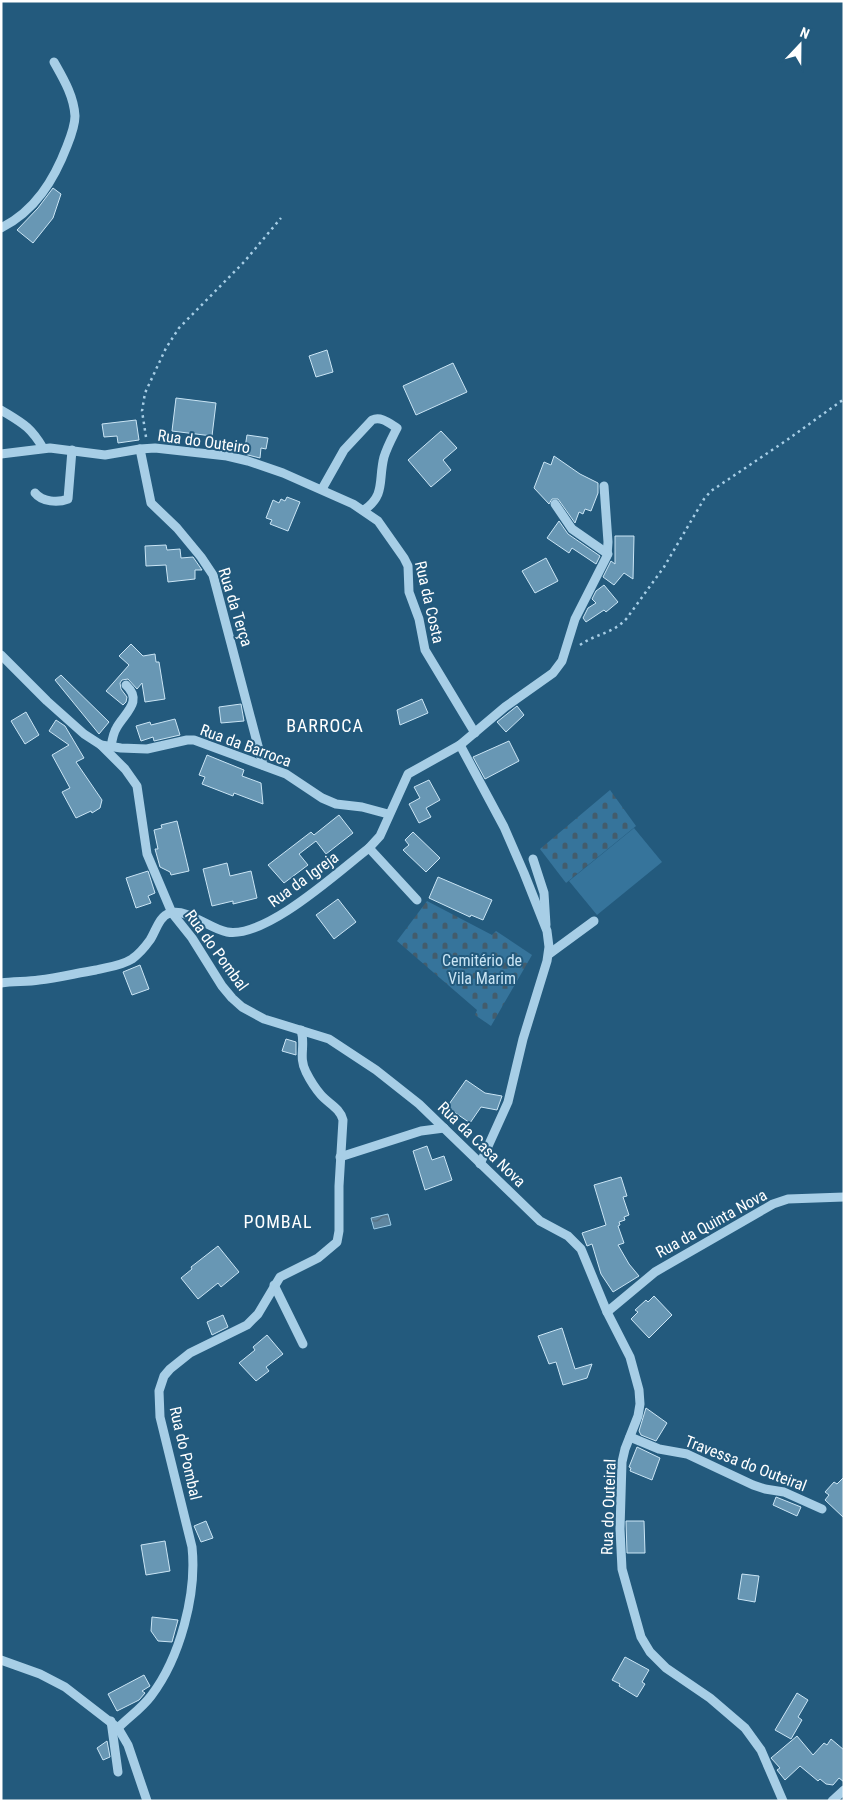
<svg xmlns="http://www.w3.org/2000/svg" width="845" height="1802" font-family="'Roboto Condensed',sans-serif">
<defs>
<pattern id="cemetery-stones" width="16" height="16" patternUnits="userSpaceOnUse" patternTransform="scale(1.25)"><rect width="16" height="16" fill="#36749b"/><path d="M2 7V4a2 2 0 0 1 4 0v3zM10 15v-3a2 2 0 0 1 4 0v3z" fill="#435c6c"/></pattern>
<pattern id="water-waves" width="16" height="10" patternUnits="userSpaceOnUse" patternTransform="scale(1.25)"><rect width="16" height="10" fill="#5e859f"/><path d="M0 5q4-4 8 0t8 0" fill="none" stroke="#576e7e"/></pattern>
</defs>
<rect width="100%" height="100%" fill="#235a7d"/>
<g fill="url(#cemetery-stones)">
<path d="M610 790 636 826 566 883 540 849Z"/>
<path d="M427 901 492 935 496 931 532 955 491 1026 475 1015 477 1010 397 941Z"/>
</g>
<path fill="#36749b" d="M634 828 662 862 597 915 569 881Z"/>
<path fill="url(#water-waves)" stroke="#9bcbe7" d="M388 1214 391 1225 374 1229 371 1218Z"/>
<g fill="#6897b4" stroke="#cae5f5">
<path d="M53 188 61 194 53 218 33 243 17 230 38 208Z"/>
<path d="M327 350 333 372 316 377 309 356Z"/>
<path d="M453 363 467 392 416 415 403 386Z"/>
<path d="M176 398 216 403 212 436 172 431Z"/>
<path d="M136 420 139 440 118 443 117 436 104 437 102 424Z"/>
<path d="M441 431 457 448 443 460 451 470 431 487 408 460Z"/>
<path d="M247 435 268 438 266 449 261 448 260 458 244 454Z"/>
<path d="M554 456 580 474 598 483V493L591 511 585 509 583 514 579 512 575 523 558 499H552L549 504 534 488 544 462 551 465Z"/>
<path d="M287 497 300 502 288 531 270 524 272 520 266 518 273 500 279 503 281 499 285 501Z"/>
<path d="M559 521 568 534 600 556 596 564 572 548 569 553 547 538Z"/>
<path d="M615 536H634L633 579 624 573 614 585 603 577 611 561 615 564Z"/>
<path d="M166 545 167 550 180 549 181 558 193 557 202 570H195V579L168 582 166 565 146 566 145 546Z"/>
<path d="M546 558 558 581 535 593 522 571Z"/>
<path d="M604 585 618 602 606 612 604 610 586 622 583 618 588 608 596 603 592 599 596 591Z"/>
<path d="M131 644 143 656 155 654 156 662H159L165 699 145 702 142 683 137 689 128 679 122 680 120 683 121 689 127 697 126 702 123 705 106 691 129 665 119 656Z"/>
<path d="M61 675 109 722 99 734 55 680Z"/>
<path d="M422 699 428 713 400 725 397 710Z"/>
<path d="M241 704 244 721 221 723 219 707Z"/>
<path d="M517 706 524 715 506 732 497 722Z"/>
<path d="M26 712 39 735 25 744 11 721Z"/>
<path d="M175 719 180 735 154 741 153 737 141 741 136 726 150 722 151 725Z"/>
<path d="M56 720 65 726 84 758 76 762 102 800 100 808 92 813 91 811 76 818 62 792 70 788 52 755 69 745 49 731Z"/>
<path d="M509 741 519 761 485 779 473 757Z"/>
<path d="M207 755 244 770 242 776 261 783 263 804 234 793 233 796 202 784 205 777 199 775Z"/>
<path d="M429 780 440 800 426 808 431 817 419 823 409 804 420 798 414 787Z"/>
<path d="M339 815 353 833 326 854 316 841 299 854 308 865 284 883 268 865 311 832 314 835Z"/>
<path d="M177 821 189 871 171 875 170 872 160 867 155 849H158L154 830 162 828 161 825Z"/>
<path d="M413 832 440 858 426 872 403 850 409 845 405 840Z"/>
<path d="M227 863 230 876 251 871 257 898 233 904V901L212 906 203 869Z"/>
<path d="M148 871 155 893 148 896 151 903 136 908 126 878Z"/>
<path d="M438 877 492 900 483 920 471 915 470 917 429 898Z"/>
<path d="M338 899 356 922 334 939 316 915Z"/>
<path d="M140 965 149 989 132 995 123 972Z"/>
<path d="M286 1039 296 1042V1055L282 1051Z"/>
<path d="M466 1080 485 1093 502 1096 497 1110 481 1107 470 1123 447 1107Z"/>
<path d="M427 1146 432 1160 444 1156 452 1180 425 1190 413 1151Z"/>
<path d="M621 1177 627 1196 623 1197 629 1215 624 1217 625 1220 619 1222 620 1225 618 1226 624 1243 618 1245 629 1264 639 1276 613 1292 601 1274 592 1244 587 1246 582 1233 606 1225 594 1185Z"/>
<path d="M218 1246 239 1272 221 1287 218 1283 198 1299 181 1278 192 1269 191 1267Z"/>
<path d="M654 1296 672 1315 649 1338 631 1319 638 1312 635 1310 646 1300 648 1302Z"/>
<path d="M223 1315 228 1327 212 1335 207 1322Z"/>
<path d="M562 1328 575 1369 592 1364 587 1378 563 1385 556 1362 549 1364 538 1336Z"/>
<path d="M267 1335 283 1354 266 1367 269 1371 256 1381 239 1363 255 1350 253 1347Z"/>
<path d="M646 1408 667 1423 656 1441 641 1435 639 1431Z"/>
<path d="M637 1447 660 1458 652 1480 630 1471 631 1468 629 1467Z"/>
<path d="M844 1477V1518L825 1500 829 1495 825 1492 834 1482 837 1484Z"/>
<path d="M776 1497 801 1507 797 1516 773 1505Z"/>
<path d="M206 1521 213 1538 201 1542 194 1526Z"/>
<path d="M626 1521H644L645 1553H627Z"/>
<path d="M165 1541 170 1571 146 1575 141 1545Z"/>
<path d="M742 1574 759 1576 755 1602 738 1599Z"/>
<path d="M152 1617 178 1620 172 1642 158 1641 151 1631Z"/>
<path d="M625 1657 649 1670 642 1682 645 1684 637 1697 619 1686 620 1684 612 1680Z"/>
<path d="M144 1675 150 1686 142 1691 145 1693 139 1700 117 1711 108 1694Z"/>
<path d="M797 1693 808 1700 798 1717 802 1720 791 1739 775 1730Z"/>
<path d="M797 1736 813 1755 824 1743 827 1745 831 1739 844 1750V1782L839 1778 833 1785 826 1784 820 1779 818 1781 800 1766 785 1780 777 1770 780 1768 771 1758Z"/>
<path d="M107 1741 110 1757 103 1760 97 1748Z"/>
</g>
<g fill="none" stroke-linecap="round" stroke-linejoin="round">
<g stroke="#a7cee6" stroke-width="2.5" stroke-dasharray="2.5 4" stroke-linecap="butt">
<path d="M146 437 142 411 145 393 166 348 179 328 244 262 281 218"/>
<path d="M580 645C597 633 613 634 627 618L664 567 704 499 711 491 787 440 844 399"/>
</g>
<g stroke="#a7cee6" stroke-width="9">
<path d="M1 228C35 211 54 180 67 146 71 136 75 126 75 116 74 96 63 78 54 62"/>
<path d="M1 410C22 423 30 426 43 448"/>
<path d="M140 449 151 503 177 528 201 557 213 575 263 765"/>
<path d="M1 454 50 448 105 455 140 449 155 448 227 456 248 461 283 473 353 504 378 521 404 558 408 566 409 592 419 619 425 650 475 733"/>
<path d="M322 489 344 450 372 420C381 416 389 423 397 428 392 438 387 447 384 457 378 480 386 495 364 510"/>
<path d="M35 493C42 502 58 503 68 499L72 450"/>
<path d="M555 504 572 529 608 554"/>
<path d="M1 655 47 701 84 734 101 745 121 748 147 749 187 740H194L286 774 322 798 336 804 362 807 388 814"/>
<path d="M101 745 125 769 137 786 147 854 172 913 192 938 222 986 232 998 242 1007 264 1019 329 1039 376 1070 419 1104 540 1221 568 1236 581 1249 607 1312 630 1357 639 1390 640 1404 638 1416 625 1449 622 1462 620 1529 622 1569 641 1637 650 1652 666 1668 710 1698 745 1728 761 1750 783 1801"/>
<path d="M460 745 504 827 524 873 547 931 549 947 547 961 523 1039 508 1102 480 1164"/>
<path d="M111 747C112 740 113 733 117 727 126 712 143 701 126 685"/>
<path d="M369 848 417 900"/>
<path d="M533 859 544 893 546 925"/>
<path d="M549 954 594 921"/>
<path d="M1 983C14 981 27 982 39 980 58 978 77 973 96 970 108 967 121 966 132 959 139 954 145 947 150 940 156 931 159 916 170 913 187 908 210 929 227 932 266 939 339 871 369 848L380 836 408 774 460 745 505 707 553 673 562 661 575 619 607 556 608 542 604 486"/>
<path d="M340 1157 421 1131 444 1128"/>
<path d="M274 1285 303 1344"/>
<path d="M607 1312 655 1272 773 1204 788 1199 844 1197"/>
<path d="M630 1437 659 1449 687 1454 753 1485 765 1489 784 1492 822 1509"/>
<path d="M1 1660 40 1674 65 1687 118 1728 128 1745 147 1801"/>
<path d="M111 1721 118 1772"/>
<path d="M118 1728C129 1717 142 1708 151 1696 180 1658 197 1594 192 1547L160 1417 159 1391 164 1376 170 1369 190 1353 247 1325 258 1314 280 1277 318 1258 337 1242 339 1231V1186L343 1120C340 1108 329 1104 321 1095 315 1088 310 1080 306 1072 298 1057 306 1045 301 1030"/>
<path d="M832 1801 844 1790"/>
</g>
</g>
<g text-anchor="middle" stroke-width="4" stroke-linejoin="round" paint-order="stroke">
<g font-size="16" fill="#fff" stroke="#235a7d">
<text transform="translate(204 441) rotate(8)" y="6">Rua do Outeiro</text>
<text transform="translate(430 602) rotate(77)" y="6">Rua da Costa</text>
<text transform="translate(236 607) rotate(73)" y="6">Rua da Terça</text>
<text transform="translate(246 745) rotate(20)" y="6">Rua da Barroca</text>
<text transform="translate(303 879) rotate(-36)" y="6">Rua da Igreja</text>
<text transform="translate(217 950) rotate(54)" y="6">Rua do Pombal</text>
<text transform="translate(482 1144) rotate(44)" y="6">Rua da Casa Nova</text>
<text transform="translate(711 1223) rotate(-29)" y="6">Rua da Quinta Nova</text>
<text transform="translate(186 1453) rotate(77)" y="6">Rua do Pombal</text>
<text transform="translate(746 1463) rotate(21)" y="6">Travessa do Outeiral</text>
<text transform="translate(608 1507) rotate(-88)" y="6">Rua do Outeiral</text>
</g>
<g font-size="16" fill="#cae5f5" stroke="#235a7d">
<text x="482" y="966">Cemitério de<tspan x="482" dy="18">Vila Marim</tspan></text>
</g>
<g font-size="18" letter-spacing="1" fill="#fff" stroke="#235a7d">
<text x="325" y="732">BARROCA</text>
<text x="278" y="1228">POMBAL</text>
</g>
</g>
<rect width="845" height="1802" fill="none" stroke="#ffffff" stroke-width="5"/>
<g transform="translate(800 45) rotate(22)" stroke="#235a7d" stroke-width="4" paint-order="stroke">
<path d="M0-4L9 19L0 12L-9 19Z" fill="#ffffff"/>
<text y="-8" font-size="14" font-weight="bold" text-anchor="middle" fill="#ffffff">N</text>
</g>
</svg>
